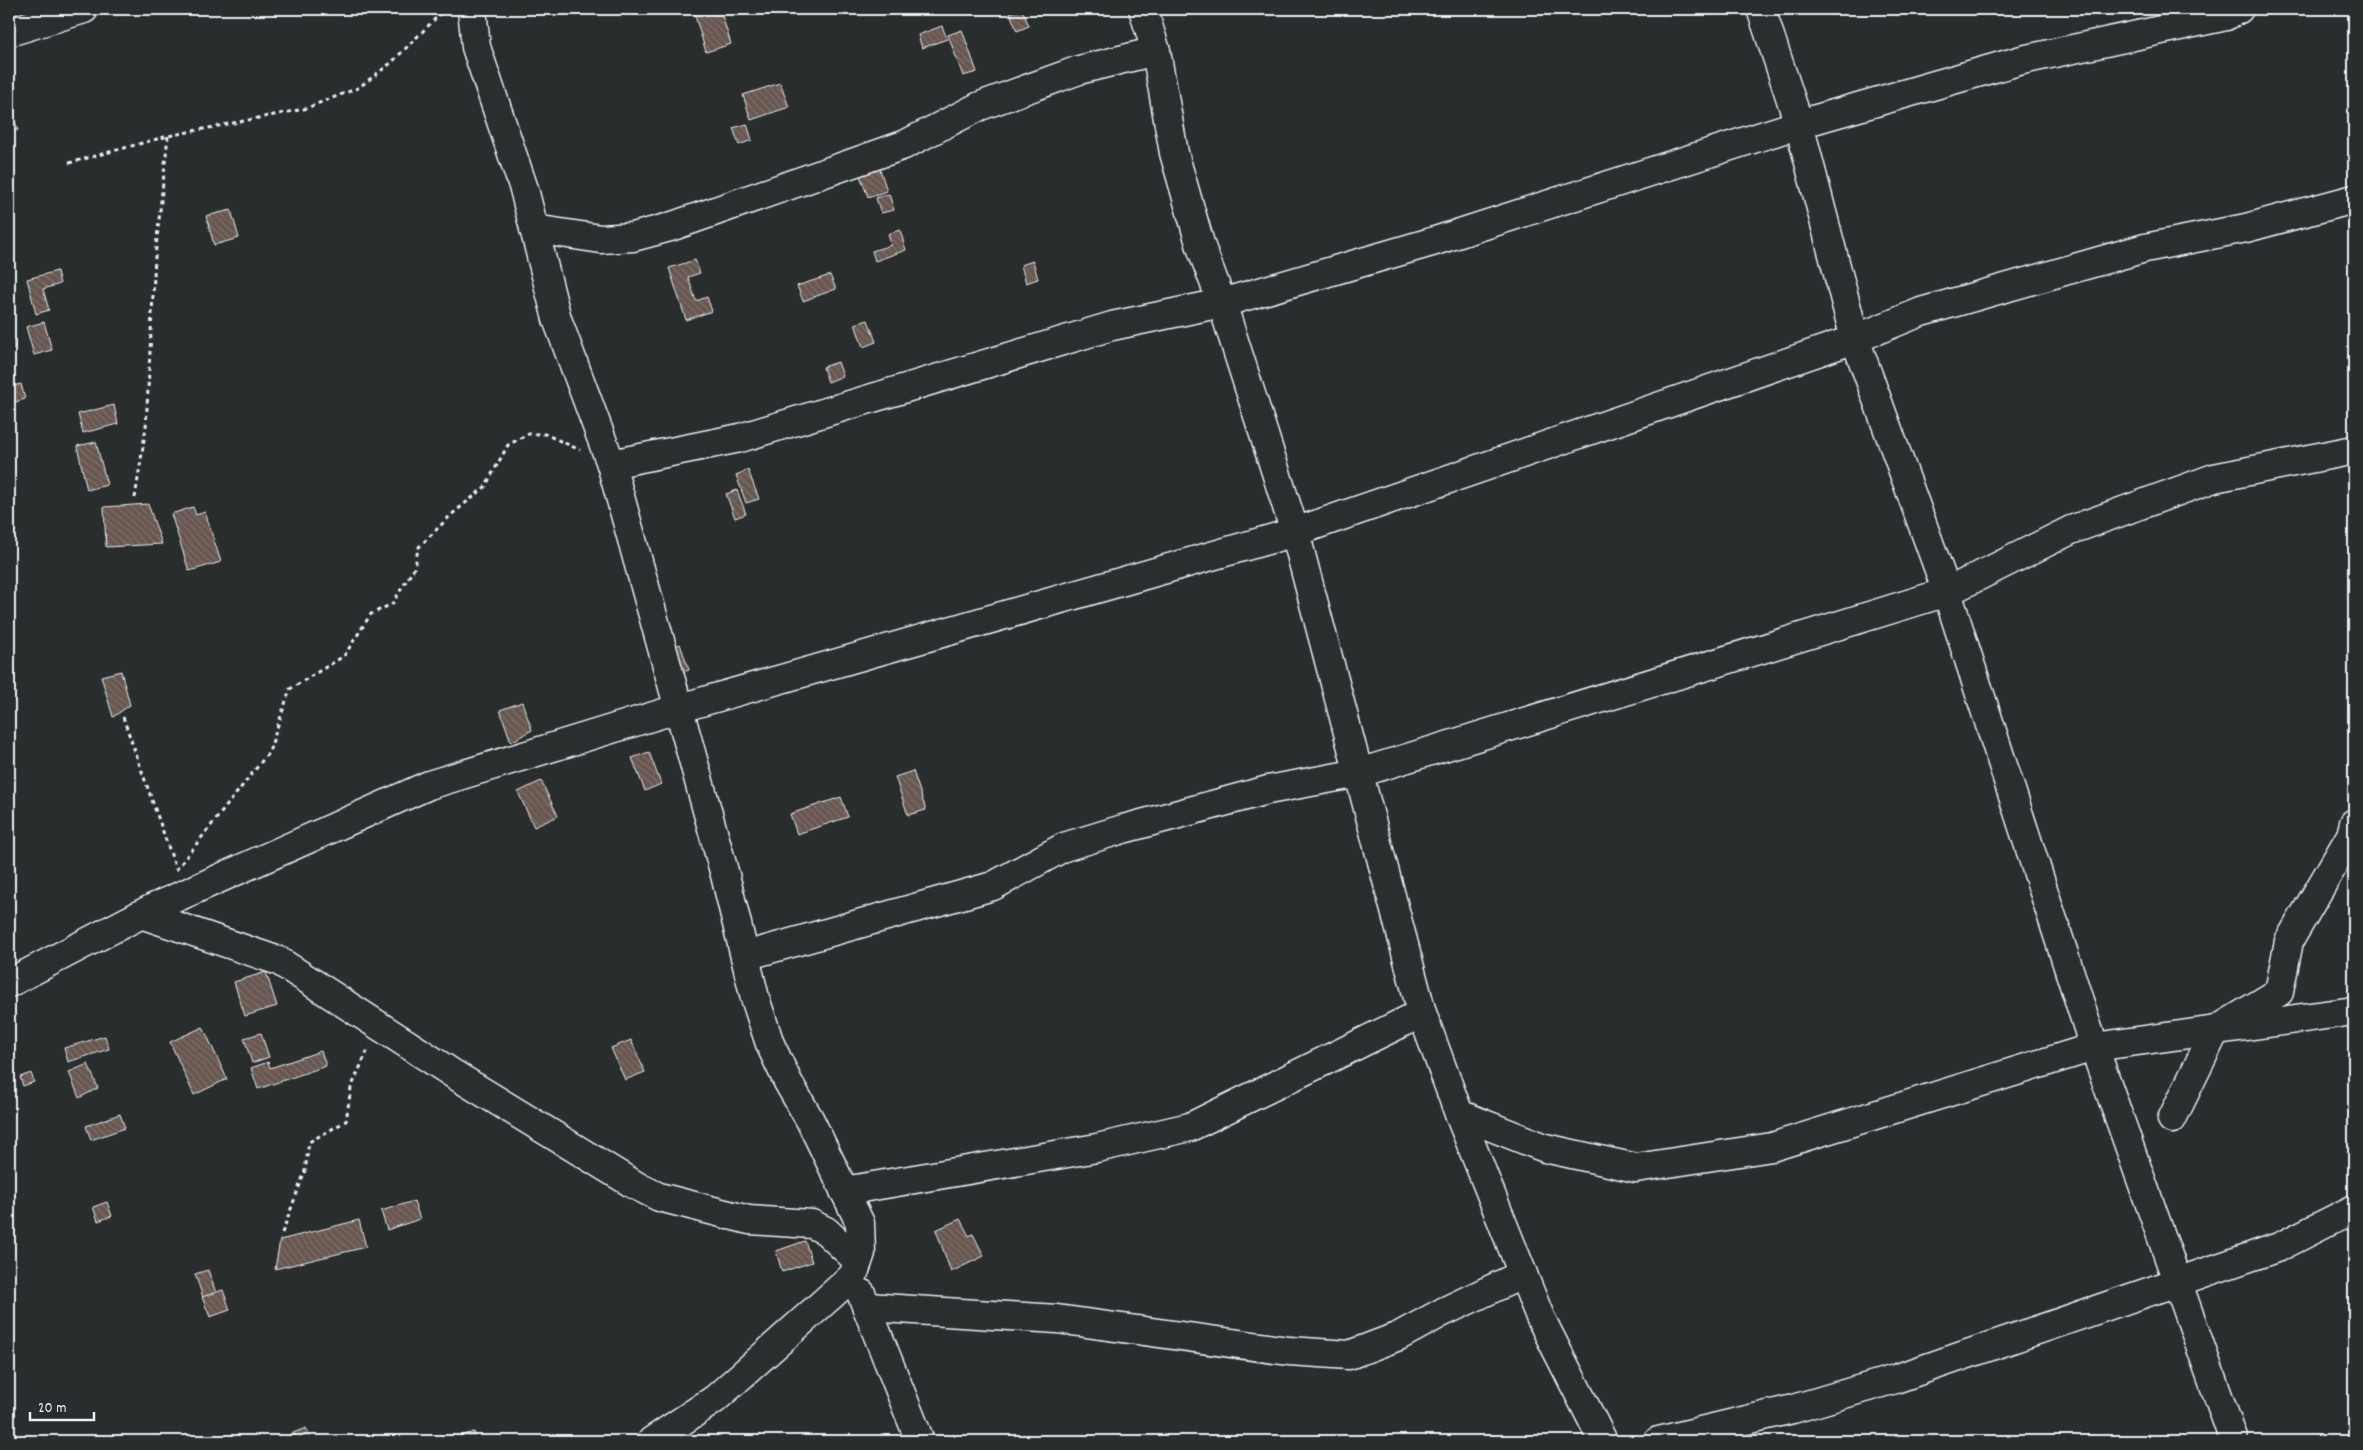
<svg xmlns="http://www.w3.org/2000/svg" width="2363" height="1450" font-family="Dekko,sans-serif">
<defs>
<pattern id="building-back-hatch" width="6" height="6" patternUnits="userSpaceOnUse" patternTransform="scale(1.25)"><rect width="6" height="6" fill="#67574f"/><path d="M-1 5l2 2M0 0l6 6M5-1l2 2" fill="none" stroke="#7d7069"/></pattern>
</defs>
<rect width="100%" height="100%" fill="#2a2d2e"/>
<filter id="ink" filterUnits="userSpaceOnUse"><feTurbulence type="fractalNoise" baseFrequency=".02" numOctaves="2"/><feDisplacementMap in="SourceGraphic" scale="10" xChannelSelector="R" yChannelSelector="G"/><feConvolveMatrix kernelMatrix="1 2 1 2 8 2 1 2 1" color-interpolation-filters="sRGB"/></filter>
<g filter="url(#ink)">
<g fill="url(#building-back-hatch)" stroke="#e8f1f8">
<path d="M693 9H720L731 44 706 52Z"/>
<path d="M1022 9 1029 26 1017 31 1010 13Z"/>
<path d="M942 26 947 39 922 48 918 35Z"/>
<path d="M962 30 977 72 963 76 948 35Z"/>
<path d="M780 83 789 107 751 120 743 95Z"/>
<path d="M9 104 18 130 9 133Z"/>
<path d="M747 124 752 140 739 145 733 128Z"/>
<path d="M877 160 887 191 868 197 857 167Z"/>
<path d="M889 194 894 210 881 213 876 198Z"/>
<path d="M231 210 239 238 214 245 206 216Z"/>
<path d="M900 230 906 250 875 261 872 251 891 245 888 234Z"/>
<path d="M695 260 700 273 688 277 696 301 707 297 712 311 686 320 669 268Z"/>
<path d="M1033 261 1038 279 1026 283 1021 265Z"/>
<path d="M57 271 60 284 43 289 49 310 36 314 27 279Z"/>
<path d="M830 275 836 289 803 301 797 286Z"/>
<path d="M868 320 876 342 863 347 855 324Z"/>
<path d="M44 322 52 350 34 355 26 327Z"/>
<path d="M9 328 15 348 9 350Z"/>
<path d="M838 362 843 376 828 382 823 367Z"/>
<path d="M21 384 25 399 9 404V387Z"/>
<path d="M114 405 118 424 83 433 78 414Z"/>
<path d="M96 442 107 485 87 490 77 446Z"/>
<path d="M748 470 759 499 746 503 736 475Z"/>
<path d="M737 490 746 514 735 518 726 494Z"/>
<path d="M148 504 162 544 106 547 104 507Z"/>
<path d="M193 507 196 515 205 512 221 562 189 571 171 514Z"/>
<path d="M680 644 689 670 678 674 668 648Z"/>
<path d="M121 671 130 705 113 717 101 676Z"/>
<path d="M522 702 532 730 511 742 500 710Z"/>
<path d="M649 752 661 784 645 791 632 758Z"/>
<path d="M913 771 926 810 908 815 895 777Z"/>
<path d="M541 781 558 816 534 827 518 792Z"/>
<path d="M841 797 848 817 797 834 790 814Z"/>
<path d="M266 972 277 1006 245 1016 234 982Z"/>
<path d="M203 1027 227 1079 194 1095 170 1042Z"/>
<path d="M261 1033 269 1057 252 1063 244 1038Z"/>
<path d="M105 1036 109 1049 68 1062 64 1048Z"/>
<path d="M631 1040 645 1072 625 1080 611 1048Z"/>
<path d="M321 1051 326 1066 258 1089 251 1068 268 1062 270 1068Z"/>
<path d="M88 1064 98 1088 79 1098 69 1072Z"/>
<path d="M31 1073 34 1082 23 1086 20 1077Z"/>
<path d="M120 1114 125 1128 91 1140 86 1126Z"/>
<path d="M414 1201 420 1219 387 1230 381 1211Z"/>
<path d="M107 1202 112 1216 98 1221 93 1207Z"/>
<path d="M960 1219 969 1236 973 1234 984 1256 951 1272 936 1230Z"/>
<path d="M359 1220 366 1247 275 1269 280 1240Z"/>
<path d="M805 1241 812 1262 782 1272 776 1251Z"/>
<path d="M208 1270 216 1293 203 1297 195 1274Z"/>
<path d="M223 1290 230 1310 210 1317 202 1297Z"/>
<path d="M306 1428 312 1441H297L293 1433Z"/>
<path d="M474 1432 477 1441H455L454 1438Z"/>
</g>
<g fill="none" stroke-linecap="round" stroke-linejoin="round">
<defs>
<g id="minor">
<path d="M472 9 476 47 524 189 557 319 611 464 725 875 755 998 770 1044 788 1082 810 1120 860 1223 861 1253 853 1276 715 1399 652 1441"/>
<path d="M1143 9 1156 51 1174 153 1201 247 1222 303 1295 532 1422 1013 1459 1114 1540 1317 1603 1441"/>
<path d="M1761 9 1799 124 1855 339 1947 592 2094 1047 2234 1441"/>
<path d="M9 32 84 9"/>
<path d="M534 229 601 239 633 237 670 227 904 145 980 106 1079 70 1156 51"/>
<path d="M611 464 740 438 1112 326 1222 303 1435 241 1799 124 2022 60 2226 16 2239 9"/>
<path d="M141 914 279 961 455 1075 635 1185 659 1197 749 1220 812 1224 826 1231 858 1261"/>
<path d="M745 956 993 886 1064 847 1123 829 1268 790 1359 773 1947 592 2071 530 2214 478 2354 450"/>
<path d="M9 983 153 908 429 785 680 708 1295 532 1855 339 1921 312 2145 248 2246 228 2354 199"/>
<path d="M1459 1114 1545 1148 1636 1168 1772 1147 2094 1047 2354 1011"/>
<path d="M2172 1119 2215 1031 2279 992 2289 941 2351 835 2354 823"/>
<path d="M844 1191 1097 1148 1190 1127 1422 1013"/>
<path d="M861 1293 920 1441"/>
<path d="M867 1307 1057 1319 1289 1351 1349 1355 1399 1336 1443 1312 1523 1274"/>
<path d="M1658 1441 1793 1409 1895 1379 2279 1247 2354 1209"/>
</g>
</defs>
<use href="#minor" stroke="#e8f1f8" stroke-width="31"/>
<g stroke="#e8f1f8" stroke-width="3" stroke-dasharray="4 4" stroke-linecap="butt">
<path d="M69 163 168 136 304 109 358 88 391 63 445 9"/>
<path d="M135 498 146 427 155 257 168 136"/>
<path d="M123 717 176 869"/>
<path d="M176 870 269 752 290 689 344 656 371 614 392 604 415 567 418 548 451 515 485 487 508 445 528 434H545L580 450"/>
<path d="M282 1233 305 1171 309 1142 346 1121 351 1088 369 1047"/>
</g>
<use href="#minor" stroke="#2a2d2e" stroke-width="28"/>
</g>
</g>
<rect width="2363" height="1450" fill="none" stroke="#2a2d2e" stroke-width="30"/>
<rect x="15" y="15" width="2333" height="1420" fill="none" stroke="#e8f1f8" stroke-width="2" filter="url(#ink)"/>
<path d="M30 1412v8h64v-8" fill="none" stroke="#e8f1f8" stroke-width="2.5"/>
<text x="38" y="1412" font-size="15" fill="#e8f1f8" stroke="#2a2d2e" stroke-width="4" paint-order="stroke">20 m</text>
</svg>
